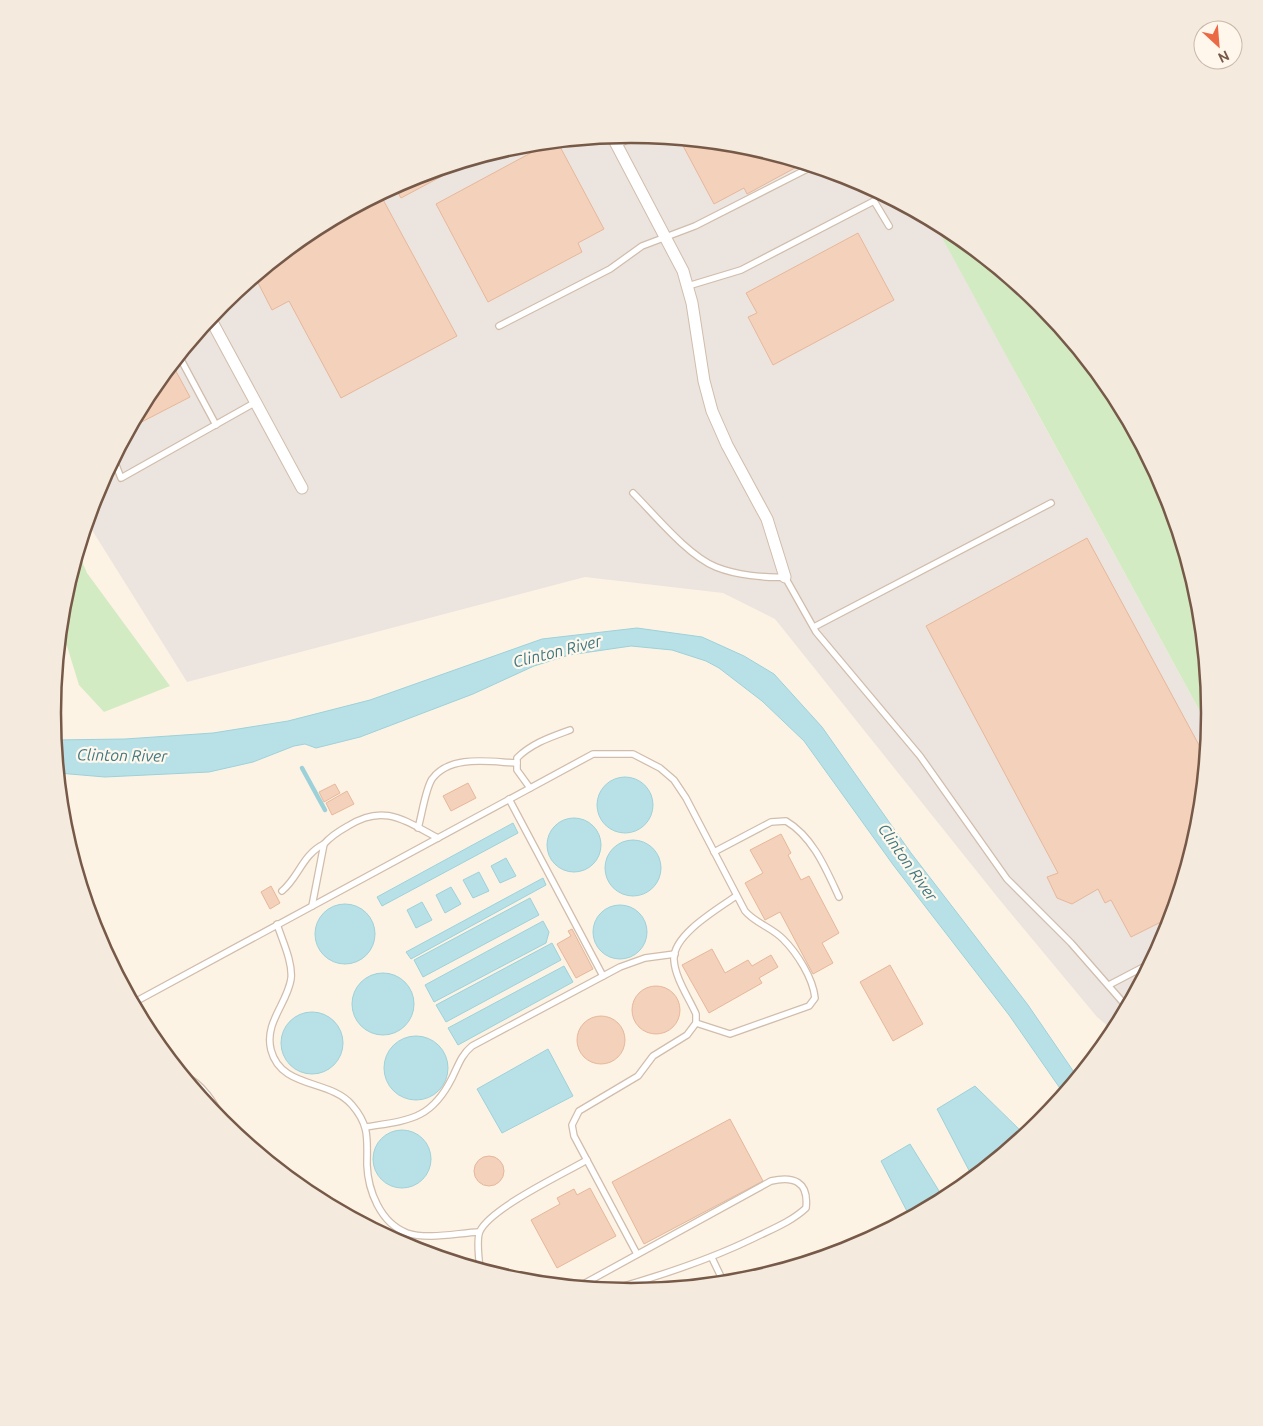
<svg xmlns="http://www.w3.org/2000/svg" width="1263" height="1426" font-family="Ubuntu,sans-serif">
<rect width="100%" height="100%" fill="#fdf3e4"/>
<path fill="#ece5df" d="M632 134 745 145 853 178 938 223 1027 394 1209 728 1199 826 1166 935 1115 1032 1097 1017 999 899 775 619 723 593 585 577 187 682 87 522 97 491 150 391 222 303 310 231 410 178 519 145Z"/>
<g fill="#d3ebc2">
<path d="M933 221 953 232 1041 304 1113 392 1167 492 1199 600 1210 713 1209 728Z"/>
<path d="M78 552 87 573 170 686 104 712 79 685 67 646 60 637 64 600Z"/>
</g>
<g fill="#b8e1e7" stroke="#9dd1da">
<path d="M637 628 702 637 744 656 774 674 822 727 911 853 1028 1005 1078 1078 1064 1094 1009 1015 894 866 804 741 762 701 719 668 706 661 672 650 631 646 569 655 534 666 473 694 360 737 316 748 305 744 294 746 253 762 209 772 105 777 58 773 55 740 125 739 213 733 288 721 370 700 542 639Z"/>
<circle cx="625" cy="805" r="28"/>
<circle cx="574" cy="845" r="27"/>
<path d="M513 823 518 833 382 906 377 897Z"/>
<circle cx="633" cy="868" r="28"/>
<path d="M506 858 516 876 500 883 491 866Z"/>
<path d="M479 872 489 891 473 898 463 880Z"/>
<path d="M543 878 546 885 411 959 406 952Z"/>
<path d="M451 887 461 904 445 913 436 895Z"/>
<path d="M530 898 539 915 423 977 414 960Z"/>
<path d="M422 902 432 920 416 928 407 910Z"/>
<circle cx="345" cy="934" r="30"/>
<circle cx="620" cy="932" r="27"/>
<path d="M543 921 549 932 546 943 434 1002 425 985Z"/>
<path d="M552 943 561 960 446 1022 436 1005Z"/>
<path d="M564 966 573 982 458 1045 448 1028Z"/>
<circle cx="383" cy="1004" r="31"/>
<circle cx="312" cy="1043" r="31"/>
<circle cx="416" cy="1068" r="32"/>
<path d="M548 1049 573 1096 502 1133 477 1089Z"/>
<path d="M975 1086 1025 1135 973 1178 937 1109Z"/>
<circle cx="402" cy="1159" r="29"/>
<path d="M910 1144 944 1199 910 1217 881 1161Z"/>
</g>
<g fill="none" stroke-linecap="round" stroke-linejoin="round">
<path stroke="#9dd1da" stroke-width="4.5" d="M302 768 325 810"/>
</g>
<g fill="#f3d1bb" stroke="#e7b79a">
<path d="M686 139 745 145 804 163 747 194 744 188 714 204 681 142Z"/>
<path d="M557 141 604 229 578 243 582 252 488 302 436 204 551 142Z"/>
<path d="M474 159 401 198 394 186 410 178Z"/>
<path d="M380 194 457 336 341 398 289 301 272 310 255 277 310 231Z"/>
<path d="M858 233 894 300 773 365 748 317 757 313 746 293Z"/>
<path d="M172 364 190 397 130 428 150 391Z"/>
<path d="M1087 538 1206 758 1199 826 1170 924 1167 919 1131 937 1111 900 1105 903 1098 889 1072 904 1057 898 1047 877 1058 873 926 626Z"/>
<path d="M468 783 476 798 451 811 443 796Z"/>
<path d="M335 784 340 793 324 802 319 792Z"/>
<path d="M347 791 354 804 332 815 326 803Z"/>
<path d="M781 834 791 853 788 855 801 880 809 876 839 933 822 943 833 963 813 974 780 912 765 920 745 883 763 873 750 850Z"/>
<path d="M271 886 280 903 270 909 261 892Z"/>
<path d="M572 929 593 969 576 978 557 944 571 936 568 931Z"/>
<path d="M712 949 725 973 748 960 752 966 771 955 778 967 759 978 762 983 709 1013 682 965Z"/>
<path d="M890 965 923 1024 893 1041 860 982Z"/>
<circle cx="656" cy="1010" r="24"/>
<circle cx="601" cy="1040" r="24"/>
<path d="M730 1119 763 1181 644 1244 612 1182Z"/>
<circle cx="489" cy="1171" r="15"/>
<path d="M590 1188 616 1236 557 1268 531 1220 560 1204 557 1198 574 1189 577 1195Z"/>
</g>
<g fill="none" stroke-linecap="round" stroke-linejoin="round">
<defs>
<g id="service">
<path d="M617 145 637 135"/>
<path d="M688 286 741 270 874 201 889 226"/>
<path d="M499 326 610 269 642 246 695 226 813 166"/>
<path d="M179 356 216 425"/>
<path d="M114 460 121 478 256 402"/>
<path d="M633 493C655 515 687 555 716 567 736 575 764 578 785 577L816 632 920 756 1007 879 1071 943 1127 1007"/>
<path d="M814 627 1051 503"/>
<path d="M530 788 517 770V758C532 743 551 737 570 730"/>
<path d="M509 799 603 976"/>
<path d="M418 828C422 815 425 790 432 779 450 754 491 762 517 763"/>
<path d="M714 852 771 822 786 821C813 837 826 869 839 897"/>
<path d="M282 891C299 877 302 855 324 844"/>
<path d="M312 906 324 844C331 836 339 831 348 826 384 803 405 821 438 838"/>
<path d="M277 924C282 940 293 962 291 979 287 1004 264 1023 271 1050 281 1089 330 1079 352 1105 370 1126 367 1139 367 1165 368 1190 380 1223 407 1233 428 1240 457 1233 479 1232"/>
<path d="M1109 985 1151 963"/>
<path d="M133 1003 593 754H633L660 768 674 780 686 798 745 911C755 923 771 927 783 939 797 953 813 978 815 998L809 1006 730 1034 696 1023"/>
<path d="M183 1075C205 1085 215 1105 227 1126"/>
<path d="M366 1127C409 1120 431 1120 452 1078 458 1066 461 1055 472 1046L620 967 645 958 675 954"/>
<path d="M637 1254 574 1136 572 1125 579 1111 638 1076 653 1056 687 1035 696 1023V1014C689 998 675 978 674 960 672 935 718 909 736 896"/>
<path d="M712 1258 724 1283"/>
<path d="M480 1269C479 1259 476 1239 480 1231 491 1208 563 1174 587 1160"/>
<path d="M578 1287 771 1181C793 1176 809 1181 806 1208 791 1222 772 1229 754 1238 707 1261 660 1276 610 1290"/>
</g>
<g id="minor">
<path d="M612 136 683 271 692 303 704 381 712 411 727 445 767 519 785 577"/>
<path d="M210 318 302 488"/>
</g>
</defs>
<use href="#service" stroke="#d1bdac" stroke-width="8"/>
<use href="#minor" stroke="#d1bdac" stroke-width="13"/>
<use href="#service" stroke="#fff" stroke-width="5.5"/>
<use href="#minor" stroke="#fff" stroke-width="11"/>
</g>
<g text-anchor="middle" stroke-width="4.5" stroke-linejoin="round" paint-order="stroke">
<g font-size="16" font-style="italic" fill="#3f7983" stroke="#fff7eb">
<text transform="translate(557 651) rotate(-14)" y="6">Clinton River</text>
<text transform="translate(122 755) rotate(1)" y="6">Clinton River</text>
<text transform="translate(908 862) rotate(55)" y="6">Clinton River</text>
</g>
</g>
<path d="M0 0H1263V1426H0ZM61 713a570 570 0 1 1 1140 0a570 570 0 1 1-1140 0Z" fill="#f4eade" fill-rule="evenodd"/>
<path fill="none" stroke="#775948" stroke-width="2.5" d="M61 713a570 570 0 1 1 1140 0a570 570 0 1 1-1140 0Z"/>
<g transform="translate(1218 45) rotate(154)"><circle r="24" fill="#fff7eb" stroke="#c9b8aa"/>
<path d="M0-4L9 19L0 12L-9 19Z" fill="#eb6945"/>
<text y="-8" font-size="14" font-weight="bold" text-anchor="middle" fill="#775948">N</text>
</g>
</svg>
